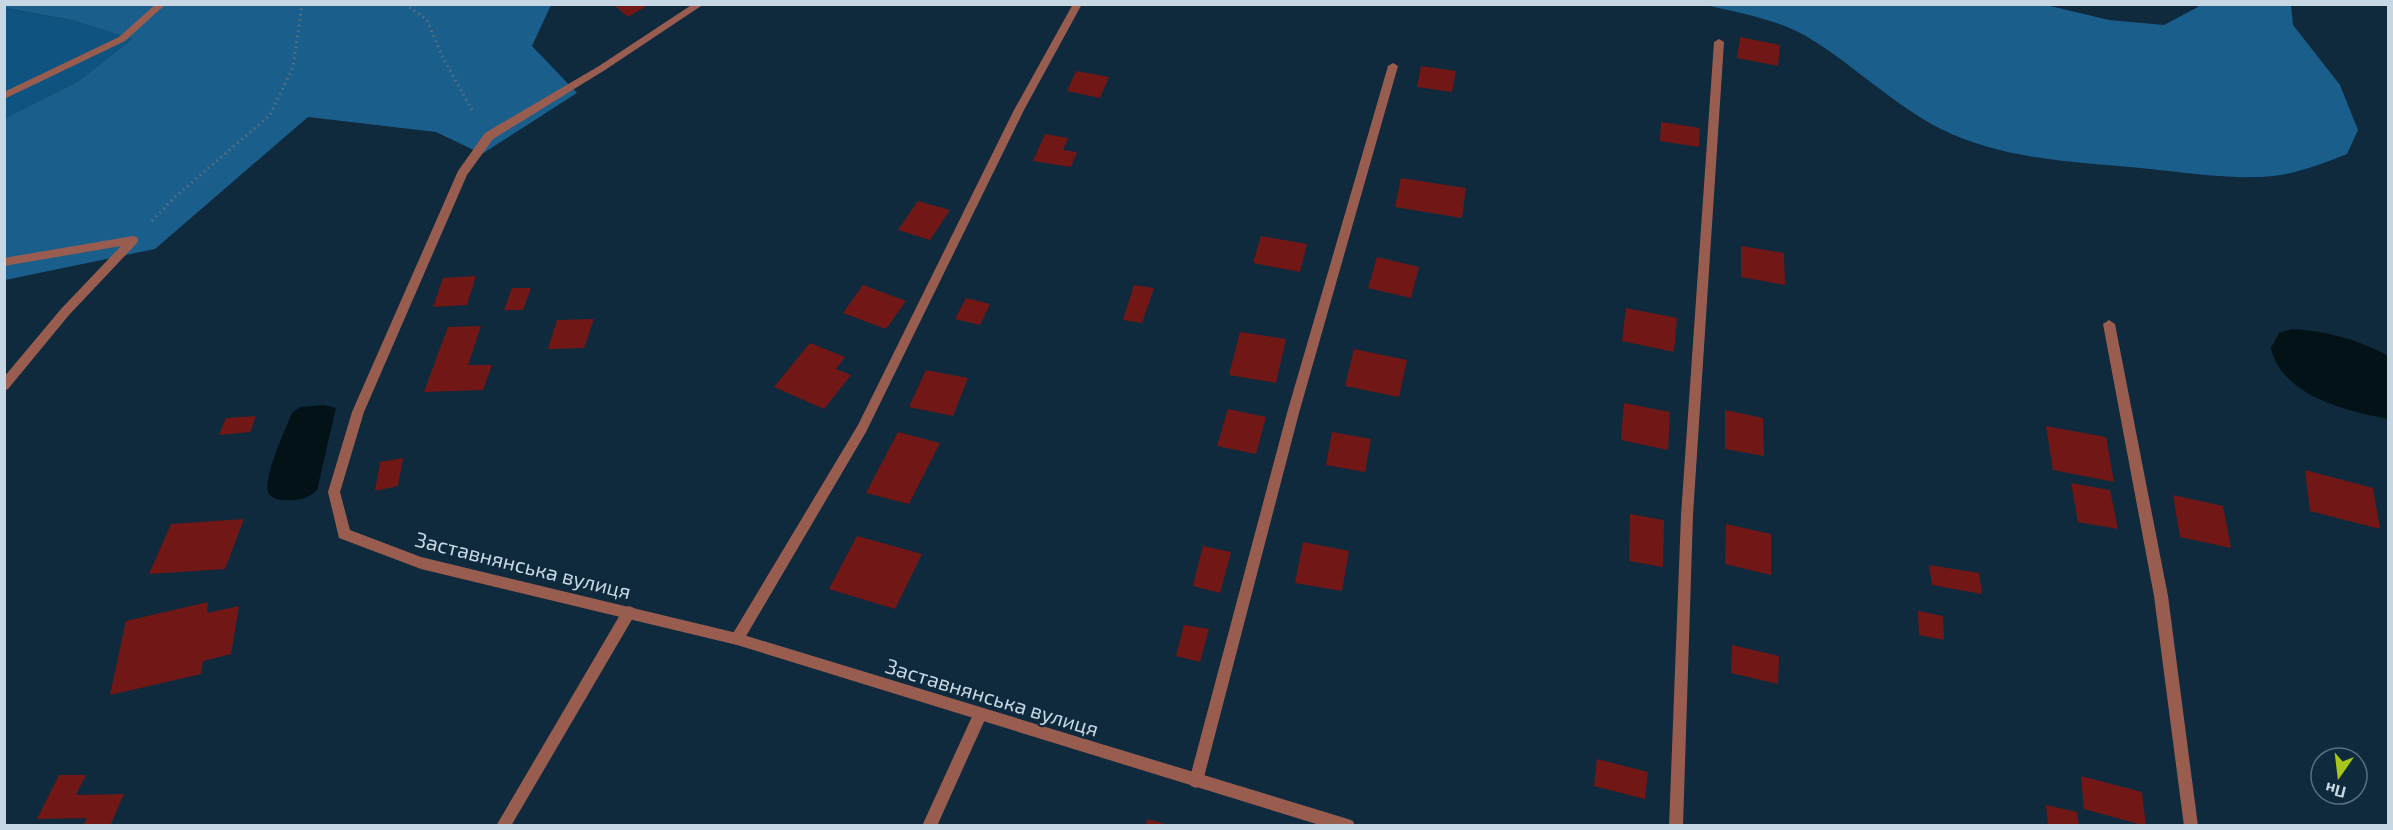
<svg xmlns="http://www.w3.org/2000/svg" width="2393" height="830" font-family="'Exo 2',sans-serif">
<rect width="100%" height="100%" fill="#0f293d"/>
<path fill="#0f5480" d="M4 8 71 20 134 39 77 82 5 119Z"/>
<g fill="#1a5e8c">
<path d="M5 4 551 5 532 46 577 93 482 154 436 132 308 117 155 249 5 280 4 119 77 82 133 39 71 20 5 8Z"/>
<path d="M1706 5H2046L2109 20 2164 25 2198 7V5H2291L2293 25 2340 85 2358 130 2347 154C2324 163 2299 173 2273 176 2236 180 2188 173 2150 169 2081 162 2005 161 1941 129 1892 104 1853 64 1806 36 1776 19 1739 13 1706 5Z"/>
</g>
<g fill="#031217">
<path d="M2292 329C2326 331 2358 339 2388 356V419C2346 411 2282 396 2271 348L2279 333Z"/>
<path d="M324 405 336 408 317 490C309 498 299 501 287 500 281 500 272 499 269 494 261 481 286 428 292 413L300 407Z"/>
</g>
<g fill="#711817">
<path d="M618 4H650L628 17 615 6Z"/>
<path d="M1740 37 1780 45 1778 66 1737 58Z"/>
<path d="M1421 66 1456 71 1452 92 1417 87Z"/>
<path d="M1076 71 1109 77 1100 98 1067 91Z"/>
<path d="M1661 122 1700 128 1699 147 1660 141Z"/>
<path d="M1045 134 1068 138 1063 150 1077 152 1071 167 1033 161Z"/>
<path d="M1401 178 1466 188 1462 218 1395 207Z"/>
<path d="M918 201 950 210 930 240 898 230Z"/>
<path d="M1261 236 1307 244 1300 272 1253 263Z"/>
<path d="M1741 246 1784 253 1785 285 1741 277Z"/>
<path d="M1377 257 1419 267 1411 298 1368 288Z"/>
<path d="M476 276 467 305 433 307 443 278Z"/>
<path d="M863 285 906 301 886 329 843 313Z"/>
<path d="M1134 285 1154 288 1142 323 1123 320Z"/>
<path d="M512 288H531L523 310H504Z"/>
<path d="M966 298 990 304 980 325 955 319Z"/>
<path d="M1626 308 1677 318 1674 352 1622 341Z"/>
<path d="M594 319 584 348 548 349 557 320Z"/>
<path d="M481 326 468 365H492L483 390 424 392 448 327Z"/>
<path d="M1240 332 1286 339 1276 383 1229 375Z"/>
<path d="M810 343 845 357 836 369 851 375 824 409 774 387Z"/>
<path d="M1354 349 1407 360 1399 397 1345 386Z"/>
<path d="M926 370 968 378 953 416 909 407Z"/>
<path d="M1624 403 1670 412 1668 450 1621 440Z"/>
<path d="M1228 409 1266 417 1256 454 1217 446Z"/>
<path d="M1725 410 1763 418 1764 456 1725 449Z"/>
<path d="M256 416 250 432 219 435 226 418Z"/>
<path d="M2046 426 2106 437 2114 482 2053 470Z"/>
<path d="M898 432 940 443 909 504 866 493Z"/>
<path d="M1332 432 1371 439 1365 472 1326 465Z"/>
<path d="M403 458 398 486 375 491 380 462Z"/>
<path d="M2305 470 2373 488 2380 529 2310 511Z"/>
<path d="M2071 483 2110 490 2118 529 2078 522Z"/>
<path d="M2173 495 2223 506 2231 548 2180 537Z"/>
<path d="M1630 514 1664 520 1663 567 1629 561Z"/>
<path d="M244 519 225 569 149 574 171 524Z"/>
<path d="M1726 524 1771 534V575L1725 564Z"/>
<path d="M857 536 922 554 895 609 829 589Z"/>
<path d="M1303 542 1349 551 1342 591 1295 583Z"/>
<path d="M1203 546 1231 552 1220 593 1193 586Z"/>
<path d="M1929 565 1979 573 1982 594 1932 585Z"/>
<path d="M208 602 207 613 239 606 231 654 203 661 201 674 110 695 126 621Z"/>
<path d="M1918 611 1943 616 1944 640 1919 635Z"/>
<path d="M1184 625 1209 629 1200 662 1176 656Z"/>
<path d="M1732 645 1779 656 1778 684 1731 673Z"/>
<path d="M1597 759 1648 772 1645 799 1594 786Z"/>
<path d="M59 775H86L76 795 124 794 110 826H83L87 818 37 819Z"/>
<path d="M2081 776 2142 792 2146 826 2084 809Z"/>
<path d="M2046 805 2077 812 2079 826H2048Z"/>
<path d="M1148 819 1169 825 1168 826H1145Z"/>
</g>
<g fill="none" stroke-linecap="round" stroke-linejoin="round">
<g stroke="#5a7081" stroke-width="3" stroke-dasharray="1.5 4" stroke-linecap="butt">
<path d="M405 4 427 20 442 56 472 110"/>
<path d="M152 221 176 196 270 115 293 67 302 4"/>
</g>
<g fill="#995d50" fill-rule="evenodd">
<path d="M156 4H166L125 41 4 99V92L119 37Z"/>
<path d="M1073 4H1082L1024 110 866 432 742 643 737 645 732 643 730 639 732 635 858 425 1014 110Z"/>
<path d="M1719 39 1724 42 1693 515 1683 826H1669L1681 515 1714 42Z"/>
<path d="M1393 63 1398 66 1299 413 1203 781 1201 786 1196 788 1191 786 1189 781 1287 413 1388 66Z"/>
<path d="M133 236 137 237 138 240 137 243 69 315 8 389 4 391V377L61 309 121 246 4 266V258Z"/>
<path d="M2109 320 2115 324 2168 596 2198 826H2184L2154 596 2103 324Z"/>
<path d="M629 606 634 608 636 612 634 616 511 826H496L624 608Z"/>
<path d="M980 708 985 710 987 715 937 826H922L975 710Z"/>
</g>
<path fill="#995d50" fill-rule="evenodd" d="M693 4H704L605 70 493 139 467 175 364 412 340 492 350 530 421 557 737 633 1348 819 1353 821 1355 826H1323L737 645 421 569 339 538 328 492 352 412 458 171 485 133 599 66Z"/>
</g>
<g text-anchor="middle" stroke-width="4.5" stroke-linejoin="round" paint-order="stroke">
<g font-size="21" fill="#c7d7e3" stroke="#0f293d">
<text transform="translate(523 566) rotate(14)" y="7">Заставнянська вулиця</text>
<text transform="translate(992 698) rotate(17)" y="7">Заставнянська вулиця</text>
</g>
</g>
<rect width="2393" height="830" fill="none" stroke="#c7d7e3" stroke-width="12"/>
<g transform="translate(2339 776) rotate(194)"><circle r="28" fill="#0f293d" stroke="#596f7f" stroke-width="1.5"/>
<path d="M0-4.5L10 22L0 15L-10 22Z" fill="#a9c71a"/>
<text y="-9" font-size="16" font-weight="bold" text-anchor="middle" fill="#c7d7e3">Пн</text>
</g>
</svg>
